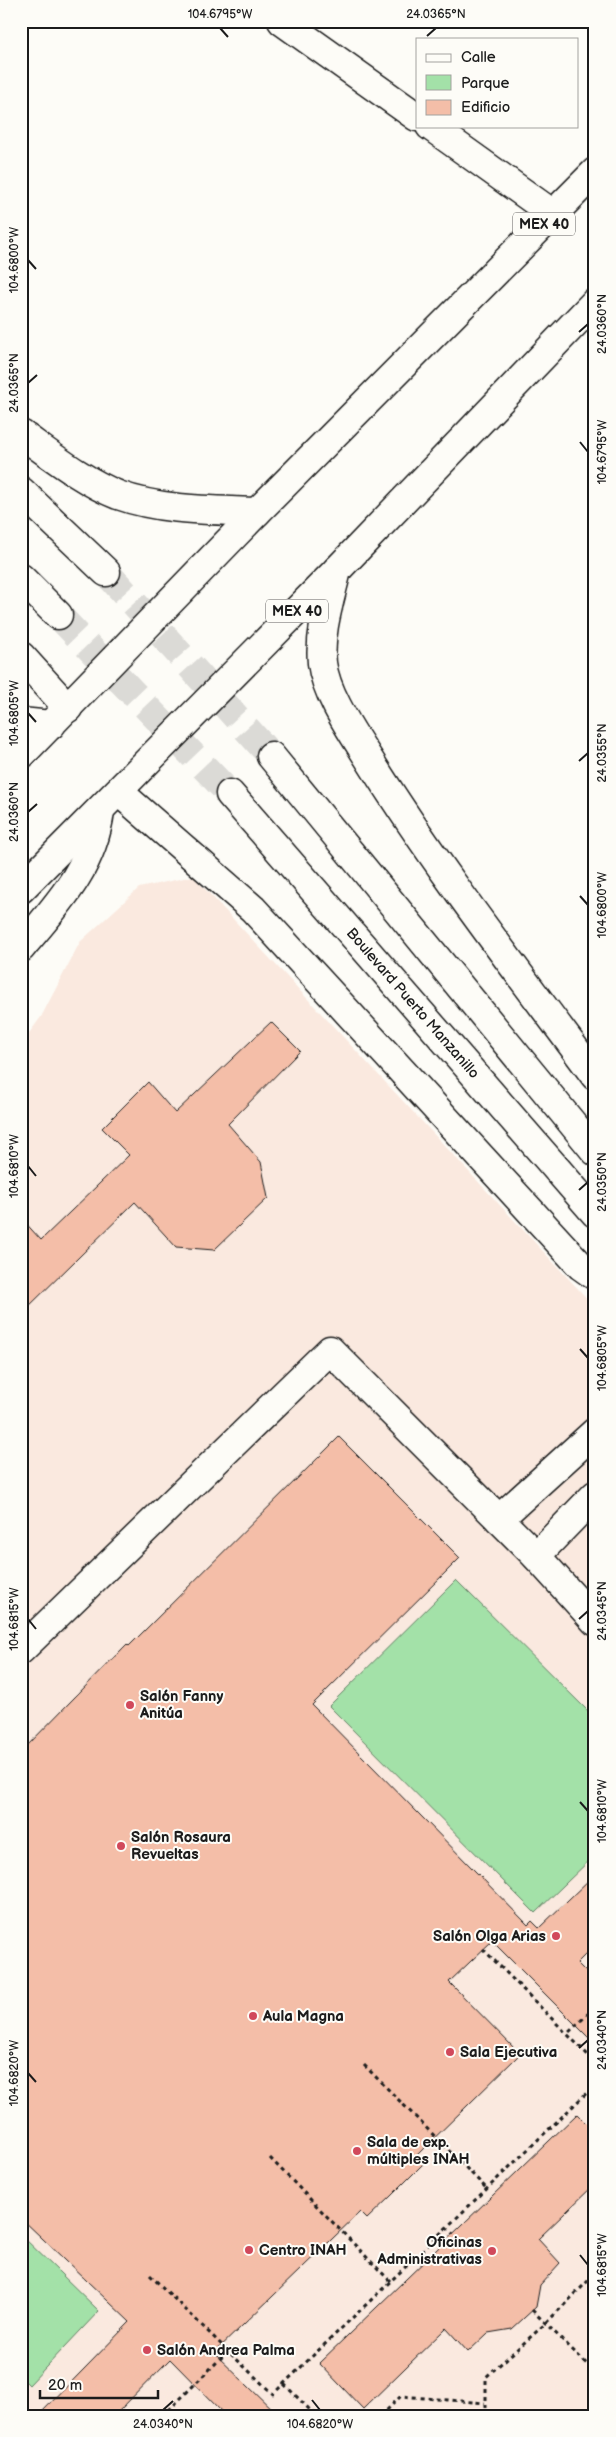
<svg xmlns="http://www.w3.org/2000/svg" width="616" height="2437" font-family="'Balsamiq Sans',sans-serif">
<rect width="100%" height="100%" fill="#fdfcf7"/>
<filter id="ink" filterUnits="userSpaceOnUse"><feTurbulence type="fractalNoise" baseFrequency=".02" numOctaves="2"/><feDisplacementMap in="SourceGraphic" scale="10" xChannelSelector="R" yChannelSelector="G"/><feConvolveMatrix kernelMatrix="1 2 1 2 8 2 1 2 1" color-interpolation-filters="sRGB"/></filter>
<g filter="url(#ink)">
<path fill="#fae9df" d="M193 876 595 1307V2416H21V1044L41 1017 80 942 139 888Z"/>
<g fill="#a3e1a8" stroke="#607e62">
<path d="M456 1580 595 1718V1855L535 1913 329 1706Z"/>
<path d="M21 2235 99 2311 29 2385 21 2377Z"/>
</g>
<g fill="#f4bea8" stroke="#1c1c1c">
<path d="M271 1022 300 1051 228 1124 261 1162 268 1198 214 1250 176 1247 135 1202 21 1314V1218L41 1240 129 1155 102 1128 148 1082 175 1113Z"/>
<path d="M339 1437 460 1558 312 1705 528 1925 532 1921 539 1928 595 1874V1945L577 1963 595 1981V2044L492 1941 449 1982 520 2054 417 2155 425 2162 391 2196 367 2219 360 2212 214 2353 279 2416H226L170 2359 114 2416H38L130 2322 21 2218V1752L127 1644 129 1646Z"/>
<path d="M577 2114 595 2132V2184L538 2239 560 2263 540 2285 536 2307 512 2329 488 2333 468 2352 446 2328 363 2409 319 2363Z"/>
</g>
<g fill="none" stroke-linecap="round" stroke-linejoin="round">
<g stroke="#dbdad6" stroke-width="28" stroke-dasharray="28 14" stroke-linecap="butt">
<path d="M106 572 271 756"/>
<path d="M58 615 230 794"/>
</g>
<defs>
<g id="minor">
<path d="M282 21 417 117"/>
<path d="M430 126 553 214"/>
<path d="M21 491 106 572"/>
<path d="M21 578 58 615"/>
<path d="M21 722 51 725"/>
<path d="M271 756 595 1151"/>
<path d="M230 794 595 1213"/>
<path d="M21 948C57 905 93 868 100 811"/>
<path d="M499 1519 595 1432"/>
<path d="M536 1556 595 1495"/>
<path d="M21 1650 330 1350 536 1556 595 1621"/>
</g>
<g id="major">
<path d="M21 434C52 456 83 481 118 495 163 511 211 510 257 512"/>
<path d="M337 570C330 600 319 632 322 663 326 696 355 736 372 764 440 872 519 973 595 1076"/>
<path d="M21 656 68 708"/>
<path d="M21 755 257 512 595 172"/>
<path d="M119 792 253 909 581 1266 595 1276"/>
<path d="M21 889 337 570 595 302"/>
</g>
</defs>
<use href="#minor" stroke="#1c1c1c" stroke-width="31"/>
<use href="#major" stroke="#1c1c1c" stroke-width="31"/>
<g stroke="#1c1c1c" stroke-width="3" stroke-dasharray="4 4" stroke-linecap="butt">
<path d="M483 1949 567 2034"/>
<path d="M595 2007 567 2034 595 2062"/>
<path d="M364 2065 486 2188"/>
<path d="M270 2158 390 2281"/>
<path d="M446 2227 453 2234"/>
<path d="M150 2275 228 2351"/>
<path d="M532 2310 595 2372"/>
<path d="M284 2384 316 2416"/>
<path d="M163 2416 228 2351 273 2394 595 2085"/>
<path d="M381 2416 401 2396 485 2403"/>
<path d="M486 2416V2377L545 2324 595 2274"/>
</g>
<use href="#minor" stroke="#fdfcf7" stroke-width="28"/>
<use href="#major" stroke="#fdfcf7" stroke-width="28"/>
</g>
</g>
<path fill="none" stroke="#1c1c1c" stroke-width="2" d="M220 28 228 37M427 36 436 28M28 260 36 269M579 332 588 324M28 383 37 375M580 442 588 452M28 713 36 722M579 761 588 753M28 812 37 804M580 896 588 905M28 1166 36 1176M579 1190 588 1182M580 1349 588 1358M28 1619 36 1629M579 1619 588 1611M580 1802 588 1811M579 2048 588 2040M28 2073 36 2082M580 2255 588 2265M312 2400 320 2410M163 2410 173 2401"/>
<g fill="#d1495b" stroke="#fdfcf7" stroke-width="2">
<circle cx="130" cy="1705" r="5"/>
<circle cx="121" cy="1846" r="5"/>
<circle cx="556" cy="1936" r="5"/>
<circle cx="253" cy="2016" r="5"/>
<circle cx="450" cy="2052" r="5"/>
<circle cx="357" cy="2151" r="5"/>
<circle cx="249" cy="2250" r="5"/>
<circle cx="492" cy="2251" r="5"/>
<circle cx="147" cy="2350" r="5"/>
</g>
<g text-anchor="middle" stroke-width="4" stroke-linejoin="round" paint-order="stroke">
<g fill="#fdfcf7" stroke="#605f5e" stroke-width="1">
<rect x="513" y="212.5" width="62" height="23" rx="4"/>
<rect x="266" y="599.5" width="62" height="23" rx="4"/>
</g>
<g font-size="14" font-weight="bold" fill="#1c1c1c">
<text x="544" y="229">MEX 40</text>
<text x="297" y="616">MEX 40</text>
</g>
<g font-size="15" fill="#1c1c1c" stroke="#fdfcf7">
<text transform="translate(413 1003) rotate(49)" y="5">Boulevard Puerto Manzanillo</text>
</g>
<g font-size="15" font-weight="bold" fill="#1c1c1c" stroke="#fdfcf7" text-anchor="start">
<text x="140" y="1701">Salón Fanny<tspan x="140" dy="17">Anitúa</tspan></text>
<text x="131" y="1842">Salón Rosaura<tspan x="131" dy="17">Revueltas</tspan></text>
<text x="546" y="1941" text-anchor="end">Salón Olga Arias</text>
<text x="263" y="2021">Aula Magna</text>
<text x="460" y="2057">Sala Ejecutiva</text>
<text x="367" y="2147">Sala de exp.<tspan x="367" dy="17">múltiples INAH</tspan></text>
<text x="482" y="2247" text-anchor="end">Oficinas<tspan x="482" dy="17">Administrativas</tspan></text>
<text x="259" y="2255">Centro INAH</text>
<text x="157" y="2355">Salón Andrea Palma</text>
</g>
</g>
<rect width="616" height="2437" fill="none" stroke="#fdfcf7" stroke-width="55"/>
<rect x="416" y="38" width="162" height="90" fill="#fdfcf7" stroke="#a3a29f"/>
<rect x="426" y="54" width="25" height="8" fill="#fdfcf7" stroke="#a3a29f"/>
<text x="461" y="62" font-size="15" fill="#1c1c1c">Calle</text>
<rect x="426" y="75" width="25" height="15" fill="#a3e1a8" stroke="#a3a29f"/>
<text x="461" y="88" font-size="15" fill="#1c1c1c">Parque</text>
<rect x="426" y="100" width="25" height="15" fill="#f4bea8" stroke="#a3a29f"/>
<text x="461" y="112" font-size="15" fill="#1c1c1c">Edificio</text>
<path d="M40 2390v8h118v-8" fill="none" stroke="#1c1c1c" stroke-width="2.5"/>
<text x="48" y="2390" font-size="15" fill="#1c1c1c" stroke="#fdfcf7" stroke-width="4" paint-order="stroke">20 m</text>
<rect x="28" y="28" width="560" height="2382" fill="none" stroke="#1c1c1c" stroke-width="2"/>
<g font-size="12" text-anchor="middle" fill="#1c1c1c">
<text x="220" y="18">104.6795°W</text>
<text x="436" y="18">24.0365°N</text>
<text transform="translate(14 260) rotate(-90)" y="4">104.6800°W</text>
<text transform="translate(602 324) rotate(-90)" y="4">24.0360°N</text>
<text transform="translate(14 383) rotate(-90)" y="4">24.0365°N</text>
<text transform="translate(602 452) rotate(-90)" y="4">104.6795°W</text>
<text transform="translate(14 713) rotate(-90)" y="4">104.6805°W</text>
<text transform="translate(602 753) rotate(-90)" y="4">24.0355°N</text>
<text transform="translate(14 812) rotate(-90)" y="4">24.0360°N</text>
<text transform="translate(602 905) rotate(-90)" y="4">104.6800°W</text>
<text transform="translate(14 1166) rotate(-90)" y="4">104.6810°W</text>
<text transform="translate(602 1182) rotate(-90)" y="4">24.0350°N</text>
<text transform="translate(602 1358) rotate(-90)" y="4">104.6805°W</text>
<text transform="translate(602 1611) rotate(-90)" y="4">24.0345°N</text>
<text transform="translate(14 1619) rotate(-90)" y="4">104.6815°W</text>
<text transform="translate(602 1811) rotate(-90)" y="4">104.6810°W</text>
<text transform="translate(602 2040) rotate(-90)" y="4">24.0340°N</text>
<text transform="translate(14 2073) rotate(-90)" y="4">104.6820°W</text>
<text transform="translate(602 2265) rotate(-90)" y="4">104.6815°W</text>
<text x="163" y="2428">24.0340°N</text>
<text x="320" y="2428">104.6820°W</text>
</g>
</svg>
